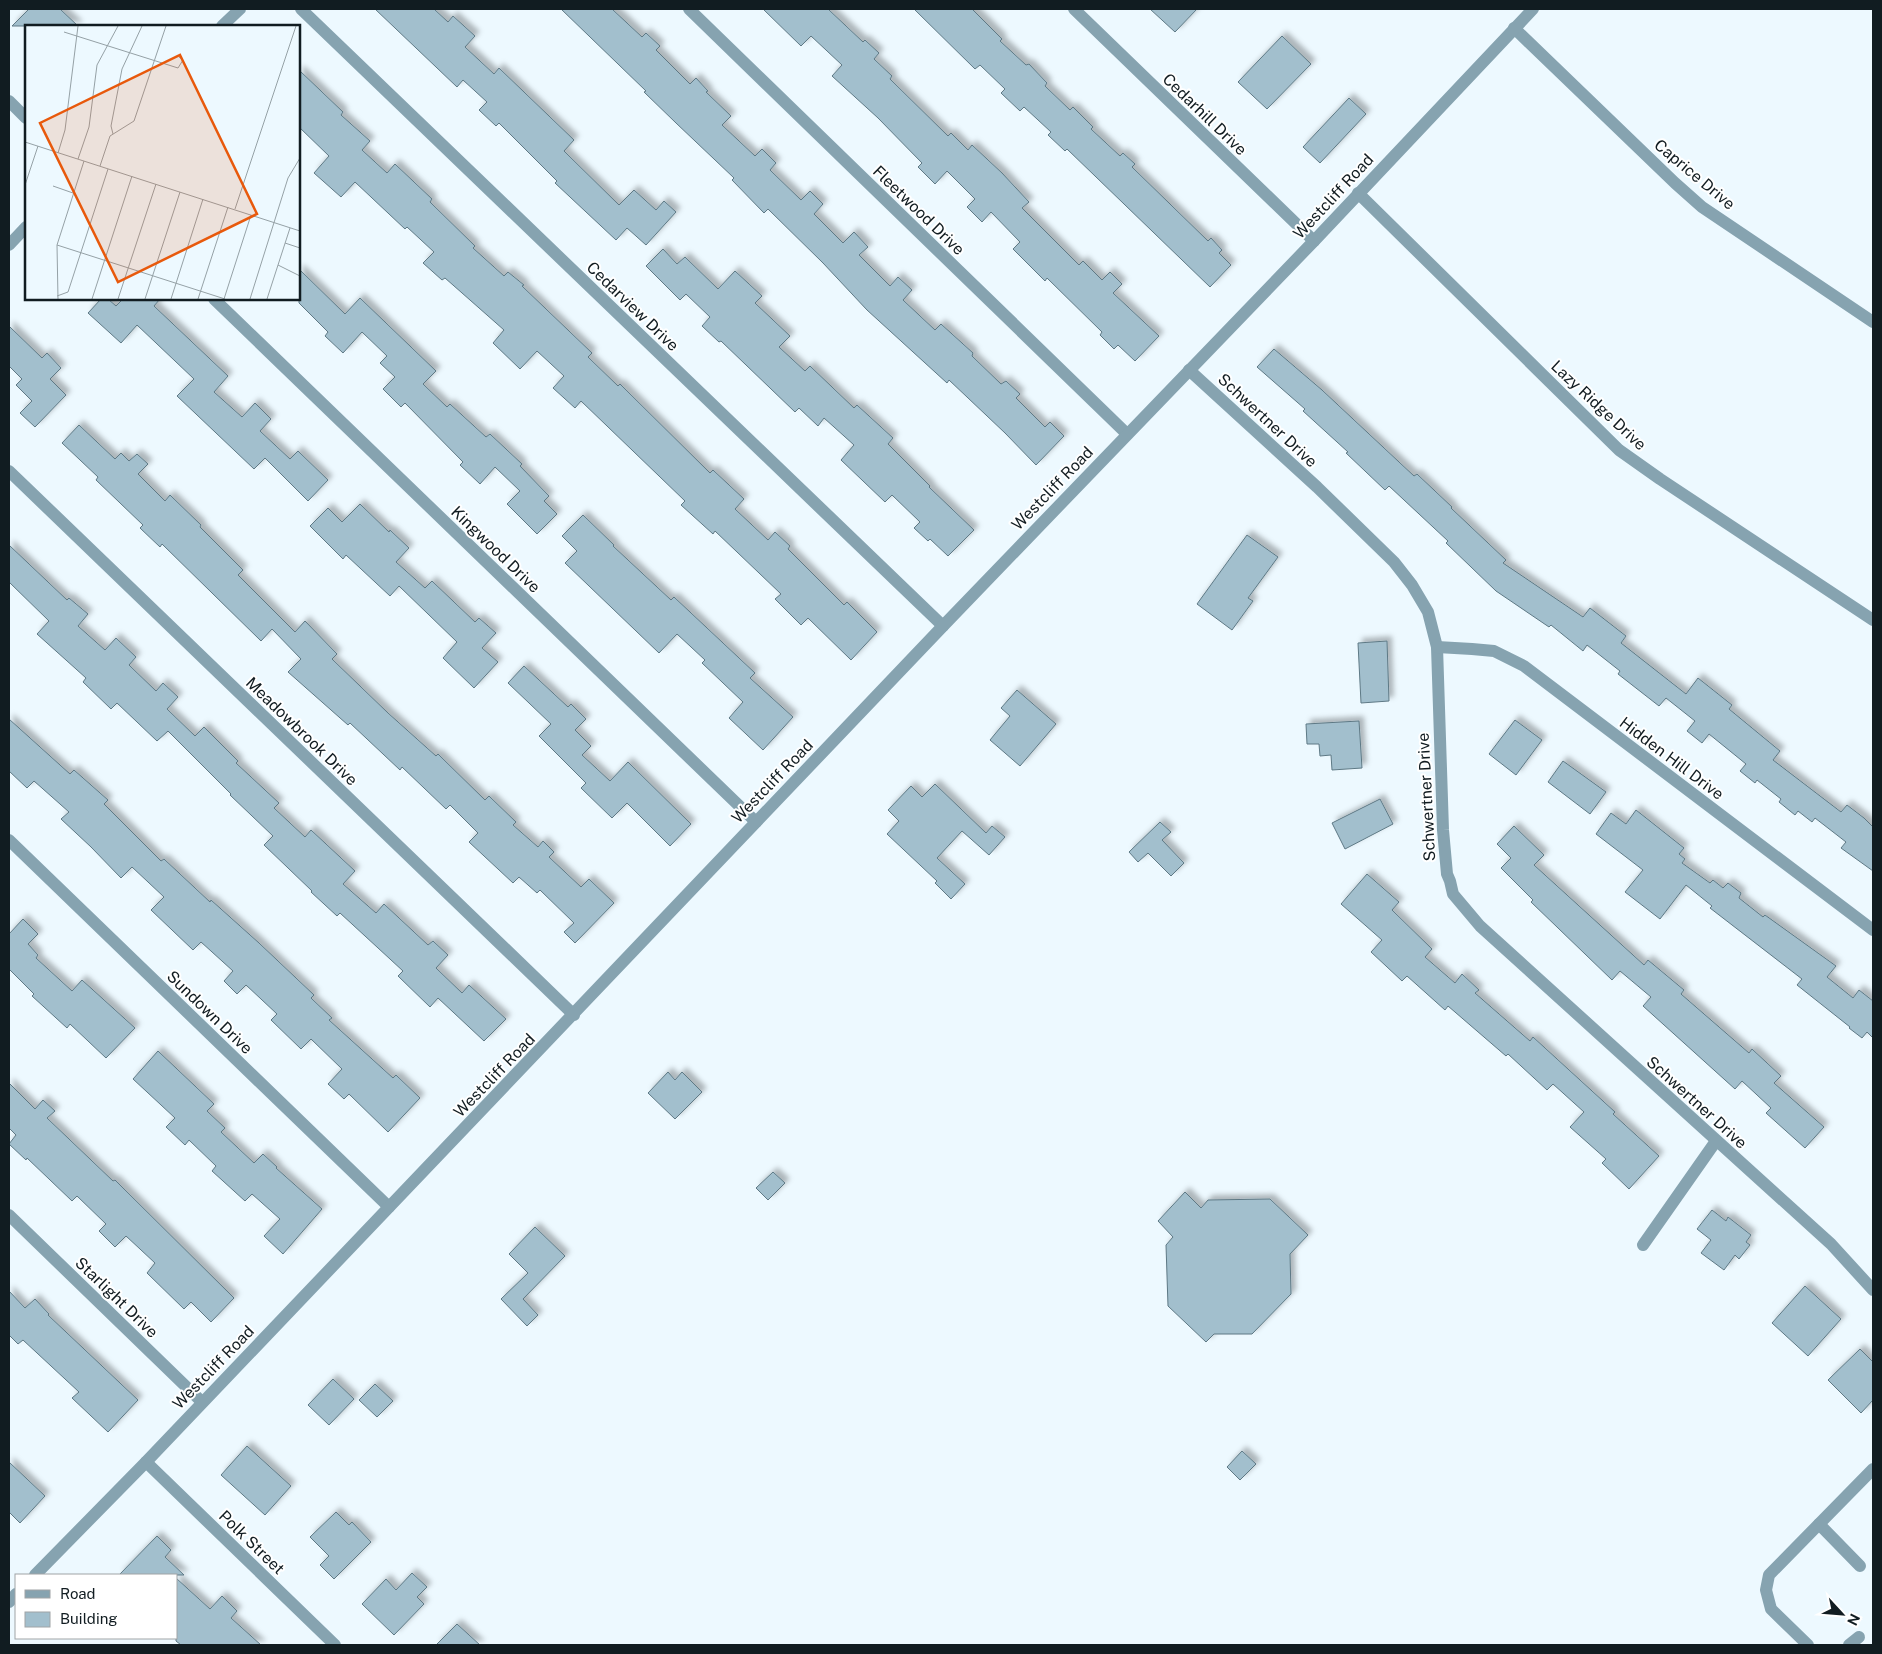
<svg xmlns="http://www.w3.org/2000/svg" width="1882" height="1654" font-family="'Public Sans',sans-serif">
<defs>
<filter id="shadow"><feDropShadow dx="4.5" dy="-4.5" stdDeviation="2.5" flood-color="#0004"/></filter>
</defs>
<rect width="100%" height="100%" fill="#edf9ff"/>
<g fill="#a2bfcd" stroke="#5e7985" filter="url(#shadow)">
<path d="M29 9H60L78 26H12Z"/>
<path d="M375 9H434L448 22 453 16 475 36 465 47 494 74 499 68 574 140 564 151 619 205 634 190 656 210 664 201 676 212 646 245 627 228 616 240 555 183 557 181 499 123 496 126 479 110 487 102 463 80 457 87Z"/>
<path d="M561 9H612L642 37 646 33 660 46 656 50 690 84 696 78 708 91 706 92 731 116 722 125 755 156 762 149 776 163 770 170 801 200 810 191 823 204 814 214 843 243 854 232 868 247 859 255 890 286 898 277 912 290 903 300 935 330 941 324 973 353 972 356 1001 384 1006 381 1020 394 1016 398 1045 427 1050 422 1064 436 1036 465 1005 433 949 380 947 383 867 310 823 263 768 209 764 213 732 180 734 178 676 123 644 92 646 91Z"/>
<path d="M763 9H828L863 42 865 40 879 53 874 59 892 76 890 79 948 136 951 133 968 150 972 145 1002 173 1029 202 1022 208 1079 265 1083 261 1102 280 1110 272 1122 284 1113 293 1159 336 1135 361 1118 345 1114 349 1100 335 1102 332 1047 278 1045 281 1013 249 1020 242 991 212 982 222 967 207 975 199 947 171 935 184 918 167 922 163 878 118 832 76 842 65 811 36 801 46Z"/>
<path d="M914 9H972L1002 39 1000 41 1026 65 1029 64 1047 83 1045 86 1070 110 1073 107 1093 127 1091 129 1120 156 1123 153 1135 164 1132 167 1208 241 1211 238 1222 250 1219 253 1231 265 1210 287 1067 149 1065 151 1048 135 1051 132 1024 107 1020 111 1001 93 1005 89 980 65 975 69Z"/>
<path d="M1150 9H1197L1175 32Z"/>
<path d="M1282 36 1311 64 1267 109 1238 82Z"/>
<path d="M299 70 343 112 341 115 370 141 362 150 387 173 395 164 432 199 430 202 475 246 473 248 504 276 508 272 524 285 522 286 592 353 588 357 618 386 620 384 710 473 713 470 744 499 735 509 768 540 775 532 790 546 788 549 844 605 847 602 877 632 851 660 808 618 801 625 775 599 781 594 715 531 713 534 681 505 685 501 581 401 575 408 553 388 564 376 537 351 520 369 493 343 504 330 445 278 442 280 423 263 434 252 407 227 405 229 355 182 341 197 314 173 329 156 299 127Z"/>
<path d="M1349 98 1366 114 1320 163 1303 147Z"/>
<path d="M663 249 677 264 685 257 718 289 735 271 762 296 755 303 790 336 779 347 805 371 810 366 854 408 857 405 893 438 888 444 930 486 929 487 974 530 948 556 930 539 928 541 914 528 920 522 892 495 885 502 841 460 854 445 824 418 818 426 799 408 795 412 721 341 719 342 702 326 710 317 686 294 680 300 646 266Z"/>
<path d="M299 269 345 314 360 298 436 371 423 384 447 407 450 404 486 437 490 434 522 464 520 466 549 496 544 501 557 514 537 534 507 504 520 491 495 467 480 484 460 465 463 462 405 403 401 407 383 389 395 377 380 363 387 356 362 332 343 353 325 336 328 332 299 303Z"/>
<path d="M101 299H108L116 306 123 299H160L154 306 228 376 214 392 242 417 255 403 271 419 260 431 290 459 298 451 328 480 308 501 265 458 254 469 177 396 194 379 137 325 121 343 88 313Z"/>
<path d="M9 326 42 358 47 353 61 368 50 379 66 395 35 427 20 413 32 401 16 385 22 379 9 366Z"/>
<path d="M1274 349 1322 390 1414 476 1417 474 1452 507 1451 508 1506 560 1503 563 1583 617 1590 608 1626 636 1621 643 1686 694 1698 678 1732 705 1729 709 1780 751 1773 760 1841 812 1847 805 1864 818 1873 827V871L1841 848 1846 842 1815 818 1812 822 1798 811 1795 815 1779 802 1781 799 1757 780 1755 783 1740 771 1746 764 1709 734 1702 743 1687 731 1695 721 1666 698 1659 706 1618 674 1620 671 1587 645 1583 651 1551 625 1549 627 1496 591 1446 543 1448 541 1389 486 1385 490 1346 453 1348 452 1303 411 1305 409 1257 367Z"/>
<path d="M79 425 115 459 121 453 129 461 137 454 148 464 138 474 165 501 170 495 201 525 200 527 243 570 238 575 295 632 305 621 337 654 332 659 388 713 436 756 438 754 485 800 489 796 516 822 513 825 538 847 543 841 554 852 549 857 581 887 589 879 614 903 575 943 564 932 574 923 540 890 537 893 519 877 513 883 469 842 478 833 450 805 446 809 402 767 400 770 350 723 348 725 288 672 301 659 272 629 261 641 162 544 160 547 140 528 143 525 96 480 98 477 62 443Z"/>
<path d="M360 504 389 532 390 530 409 548 396 562 425 588 432 581 475 622 479 618 496 633 482 648 498 662 474 688 443 658 457 642 399 586 390 596 346 555 343 559 310 526 328 508 342 522Z"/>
<path d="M583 515 614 545 613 546 671 600 674 597 755 673 750 678 793 717 763 750 729 718 743 702 702 663 705 660 677 634 659 653 565 563 577 551 562 536Z"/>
<path d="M1247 535 1278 557 1248 598 1253 601 1232 630 1197 604Z"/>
<path d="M9 545 67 600 69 598 88 614 78 626 105 650 116 638 136 657 129 665 156 691 163 683 178 697 167 709 195 736 204 727 238 761 236 763 279 803 274 808 305 837 311 830 355 871 343 884 376 913 384 904 428 945 433 941 448 955 436 968 462 993 469 985 506 1019 484 1041 438 998 430 1007 398 976 403 971 340 913 337 916 311 892 312 891 264 845 273 836 230 795 231 794 168 731 157 741 117 703 111 709 83 682 86 678 37 634 49 621 9 582Z"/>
<path d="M1387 641 1389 701 1361 703 1358 643Z"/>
<path d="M524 666 568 707 571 704 586 719 575 730 591 746 582 755 610 781 628 762 691 824 670 846 627 803 612 818 581 788 586 783 539 736 551 724 508 683Z"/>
<path d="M1017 690 1056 724 1020 766 990 740 1010 716 1001 708Z"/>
<path d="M9 719 70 774 74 770 108 800 104 804 161 861 164 859 210 902 211 900 259 943 314 995 311 998 332 1018 329 1020 393 1078 396 1075 420 1098 388 1132 349 1094 344 1099 328 1084 342 1069 311 1039 301 1049 271 1020 277 1014 246 985 237 994 224 981 233 971 201 942 193 950 151 910 164 897 132 867 121 878 91 847 61 819 69 812 34 781 27 788 9 771Z"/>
<path d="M1515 720 1542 740 1516 775 1489 754Z"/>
<path d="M1359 721 1362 768 1332 770 1331 755 1320 756 1319 744H1307L1306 724Z"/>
<path d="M1563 761 1606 792 1590 814 1548 782Z"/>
<path d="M935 784 986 833 992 826 1005 837 989 855 962 831 937 858 965 884 951 899 935 883 937 881 887 834 899 821 888 810 911 786 922 797Z"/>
<path d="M1380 799 1393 824 1345 849 1332 823Z"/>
<path d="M1636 810 1684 848 1679 854 1685 859 1682 863 1710 883 1713 880 1723 888 1728 883 1741 893 1739 898 1763 917 1765 915 1836 966 1827 977 1853 998 1859 990 1873 1001V1038L1867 1032 1862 1038 1849 1028 1850 1027 1797 985 1802 979 1710 908 1712 906 1686 885 1660 919 1625 892 1643 870 1596 834 1611 813 1626 824Z"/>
<path d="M1160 822 1171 832 1162 840 1184 863 1171 876 1148 853 1138 862 1129 852Z"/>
<path d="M1514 826 1544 855 1534 865 1644 965 1648 960 1684 990 1681 994 1749 1053 1752 1049 1781 1076 1774 1083 1824 1127 1805 1148 1766 1113 1771 1108 1742 1081 1735 1089 1643 1006 1651 997 1620 971 1612 980 1531 902 1533 900 1501 868 1511 858 1497 844Z"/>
<path d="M1367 874 1399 902 1392 910 1432 949 1425 957 1455 983 1462 974 1479 990 1475 993 1530 1041 1533 1037 1615 1112 1613 1114 1659 1156 1629 1189 1602 1163 1606 1159 1570 1127 1584 1112 1553 1084 1547 1090 1508 1054 1506 1056 1448 1006 1445 1010 1407 976 1402 981 1371 952 1382 940 1341 904Z"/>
<path d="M23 919 38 934 28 944 38 955 36 958 72 991 82 980 135 1028 106 1058 70 1024 67 1028 32 996 34 994 9 969V934Z"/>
<path d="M158 1051 214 1104 207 1111 225 1128 221 1132 254 1163 263 1154 277 1167 276 1168 322 1209 283 1254 264 1236 280 1219 252 1194 245 1201 212 1171 216 1166 189 1140 185 1145 166 1127 175 1118 133 1079Z"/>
<path d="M668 1072 675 1080 682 1072 702 1092 675 1119 648 1093Z"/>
<path d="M9 1083 35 1109 43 1100 55 1111 47 1118 113 1181 115 1180 234 1298 211 1322 191 1302 184 1309 147 1273 155 1263 126 1236 115 1247 99 1231 106 1224 77 1196 72 1201 27 1158 26 1160 9 1144 16 1135 9 1128Z"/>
<path d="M773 1172 785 1183 768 1200 756 1188Z"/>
<path d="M1185 1192 1201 1208 1208 1200 1270 1199 1308 1235 1290 1254 1291 1294 1252 1334H1214L1206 1342 1168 1306 1166 1245 1173 1237 1158 1221Z"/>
<path d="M1712 1210 1726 1221 1728 1217 1751 1235 1746 1242 1750 1245 1739 1259 1735 1255 1724 1270 1701 1253 1711 1240 1697 1229Z"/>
<path d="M535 1227 565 1256 523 1299 538 1315 527 1326 501 1299 528 1273 509 1254Z"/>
<path d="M1805 1286 1841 1319 1808 1356 1772 1323Z"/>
<path d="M9 1291 25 1308 35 1299 49 1314 48 1315 138 1400 108 1432 72 1398 79 1392 23 1340 18 1344 9 1335Z"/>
<path d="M1860 1349 1873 1362V1400L1861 1413 1828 1380Z"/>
<path d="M333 1379 354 1399 329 1425 308 1405Z"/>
<path d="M375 1384 393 1401 377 1417 359 1400Z"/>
<path d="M247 1446 291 1486 265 1515 221 1475Z"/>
<path d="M1242 1451 1256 1464 1240 1480 1227 1467Z"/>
<path d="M9 1462 45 1496 20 1523 9 1512Z"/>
<path d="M336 1512 349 1525 352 1522 371 1542 334 1579 320 1565 329 1556 310 1537Z"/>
<path d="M157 1536 171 1550 165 1557 184 1575H119Z"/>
<path d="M412 1573 427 1587 417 1597 424 1604 394 1635 362 1604 386 1579 396 1590Z"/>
<path d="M176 1578 210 1609 222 1596 237 1611 231 1618 261 1645H181L176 1641Z"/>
<path d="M457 1624 480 1645H436Z"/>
</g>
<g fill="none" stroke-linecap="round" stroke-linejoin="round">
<g stroke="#86a3b0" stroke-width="12">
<path d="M301 9 943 626"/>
<path d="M689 9 1127 434"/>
<path d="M1074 9 1314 241"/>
<path d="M222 26 240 9"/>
<path d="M1514 28 1675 183 1702 207 1873 322"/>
<path d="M9 101 26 118"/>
<path d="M1358 193 1619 450 1660 479 1873 620"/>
<path d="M9 245 26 227"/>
<path d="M214 299 756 822"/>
<path d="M1189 370 1317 487 1394 562 1412 585 1428 612 1437 647 1443 830 1447 874 1450 881 1453 894 1480 926 1831 1244 1873 1290"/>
<path d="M9 471 574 1015"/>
<path d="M1437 647 1472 649 1494 651 1524 666 1873 930"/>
<path d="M9 840 389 1207"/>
<path d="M9 1215 202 1402"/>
<path d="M1643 1245 1716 1141"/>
<path d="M146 1462 335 1645"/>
<path d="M1819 1524 1860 1566"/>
<path d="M35 1575 146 1462 943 626 1314 241 1533 9"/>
<path d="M9 1602 16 1594"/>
<path d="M1808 1645 1771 1609 1766 1590 1769 1575 1873 1469"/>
<path d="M1849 1645 1859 1637"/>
</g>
</g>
<g text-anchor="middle" stroke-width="4" stroke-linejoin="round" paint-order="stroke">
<g font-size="16" fill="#111c21" stroke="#fff">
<text transform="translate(1205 114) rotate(44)" y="6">Cedarhill Drive</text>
<text transform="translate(1695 174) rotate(40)" y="6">Caprice Drive</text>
<text transform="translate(1333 196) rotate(-47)" y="6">Westcliff Road</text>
<text transform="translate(919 210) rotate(44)" y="6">Fleetwood Drive</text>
<text transform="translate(633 306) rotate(44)" y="6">Cedarview Drive</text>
<text transform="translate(1599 405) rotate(43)" y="6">Lazy Ridge Drive</text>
<text transform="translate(1268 420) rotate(43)" y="6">Schwertner Drive</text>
<text transform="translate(1052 488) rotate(-46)" y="6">Westcliff Road</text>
<text transform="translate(496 549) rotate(44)" y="6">Kingwood Drive</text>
<text transform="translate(302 731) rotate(44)" y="6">Meadowbrook Drive</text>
<text transform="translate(1672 758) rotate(37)" y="6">Hidden Hill Drive</text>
<text transform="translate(772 781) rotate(-46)" y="6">Westcliff Road</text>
<text transform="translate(1426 797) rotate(-93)" y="6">Schwertner Drive</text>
<text transform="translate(210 1012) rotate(44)" y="6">Sundown Drive</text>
<text transform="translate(494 1075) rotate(-46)" y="6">Westcliff Road</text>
<text transform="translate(1697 1102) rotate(42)" y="6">Schwertner Drive</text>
<text transform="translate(117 1297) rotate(44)" y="6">Starlight Drive</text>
<text transform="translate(213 1367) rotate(-46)" y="6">Westcliff Road</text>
<text transform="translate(252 1542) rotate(44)" y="6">Polk Street</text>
</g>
</g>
<g transform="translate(25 25)">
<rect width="275" height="275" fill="#edf9ff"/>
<path fill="none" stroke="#95a1a6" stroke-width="1" d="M39 7 153 43 158 35 154 32M88 109 86 101 97 44 117 1M0 117 275 206M33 128 40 105 53 1M53 134 64 102 72 40 93 1M75 141 85 111 109 96 141 1M0 160 13 121M28 161 48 168M210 184 271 1M260 218 275 223M32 220 200 274M253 240 275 251M32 271 43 267 83 144M33 274 32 220 59 136M67 274 107 151M93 274 131 159M120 274 155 167M146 274 178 174M173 274 203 182M199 274 226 190M225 274 263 153 275 133M242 274 265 203"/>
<path fill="#e8590c" fill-opacity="0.15" stroke="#e8590c" stroke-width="2.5" d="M155 30 232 189 93 257 15 98Z"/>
<rect width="275" height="275" fill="none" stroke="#111c21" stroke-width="2.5"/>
</g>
<rect width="1882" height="1654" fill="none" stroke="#111c21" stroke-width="20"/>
<rect x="15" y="1574" width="162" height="65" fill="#ffffff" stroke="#a0a4a6"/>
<rect x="25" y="1590" width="25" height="8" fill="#86a3b0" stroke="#a0a4a6"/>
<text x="60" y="1599" font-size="15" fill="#111c21">Road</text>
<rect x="25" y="1612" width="25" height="15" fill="#a2bfcd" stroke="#a0a4a6"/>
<text x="60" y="1624" font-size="15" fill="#111c21">Building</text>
<g transform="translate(1842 1614) rotate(116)" stroke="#ffffff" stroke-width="4" paint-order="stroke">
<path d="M0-4L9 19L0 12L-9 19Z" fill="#111c21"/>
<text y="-8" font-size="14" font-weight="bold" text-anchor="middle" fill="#111c21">N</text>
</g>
</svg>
